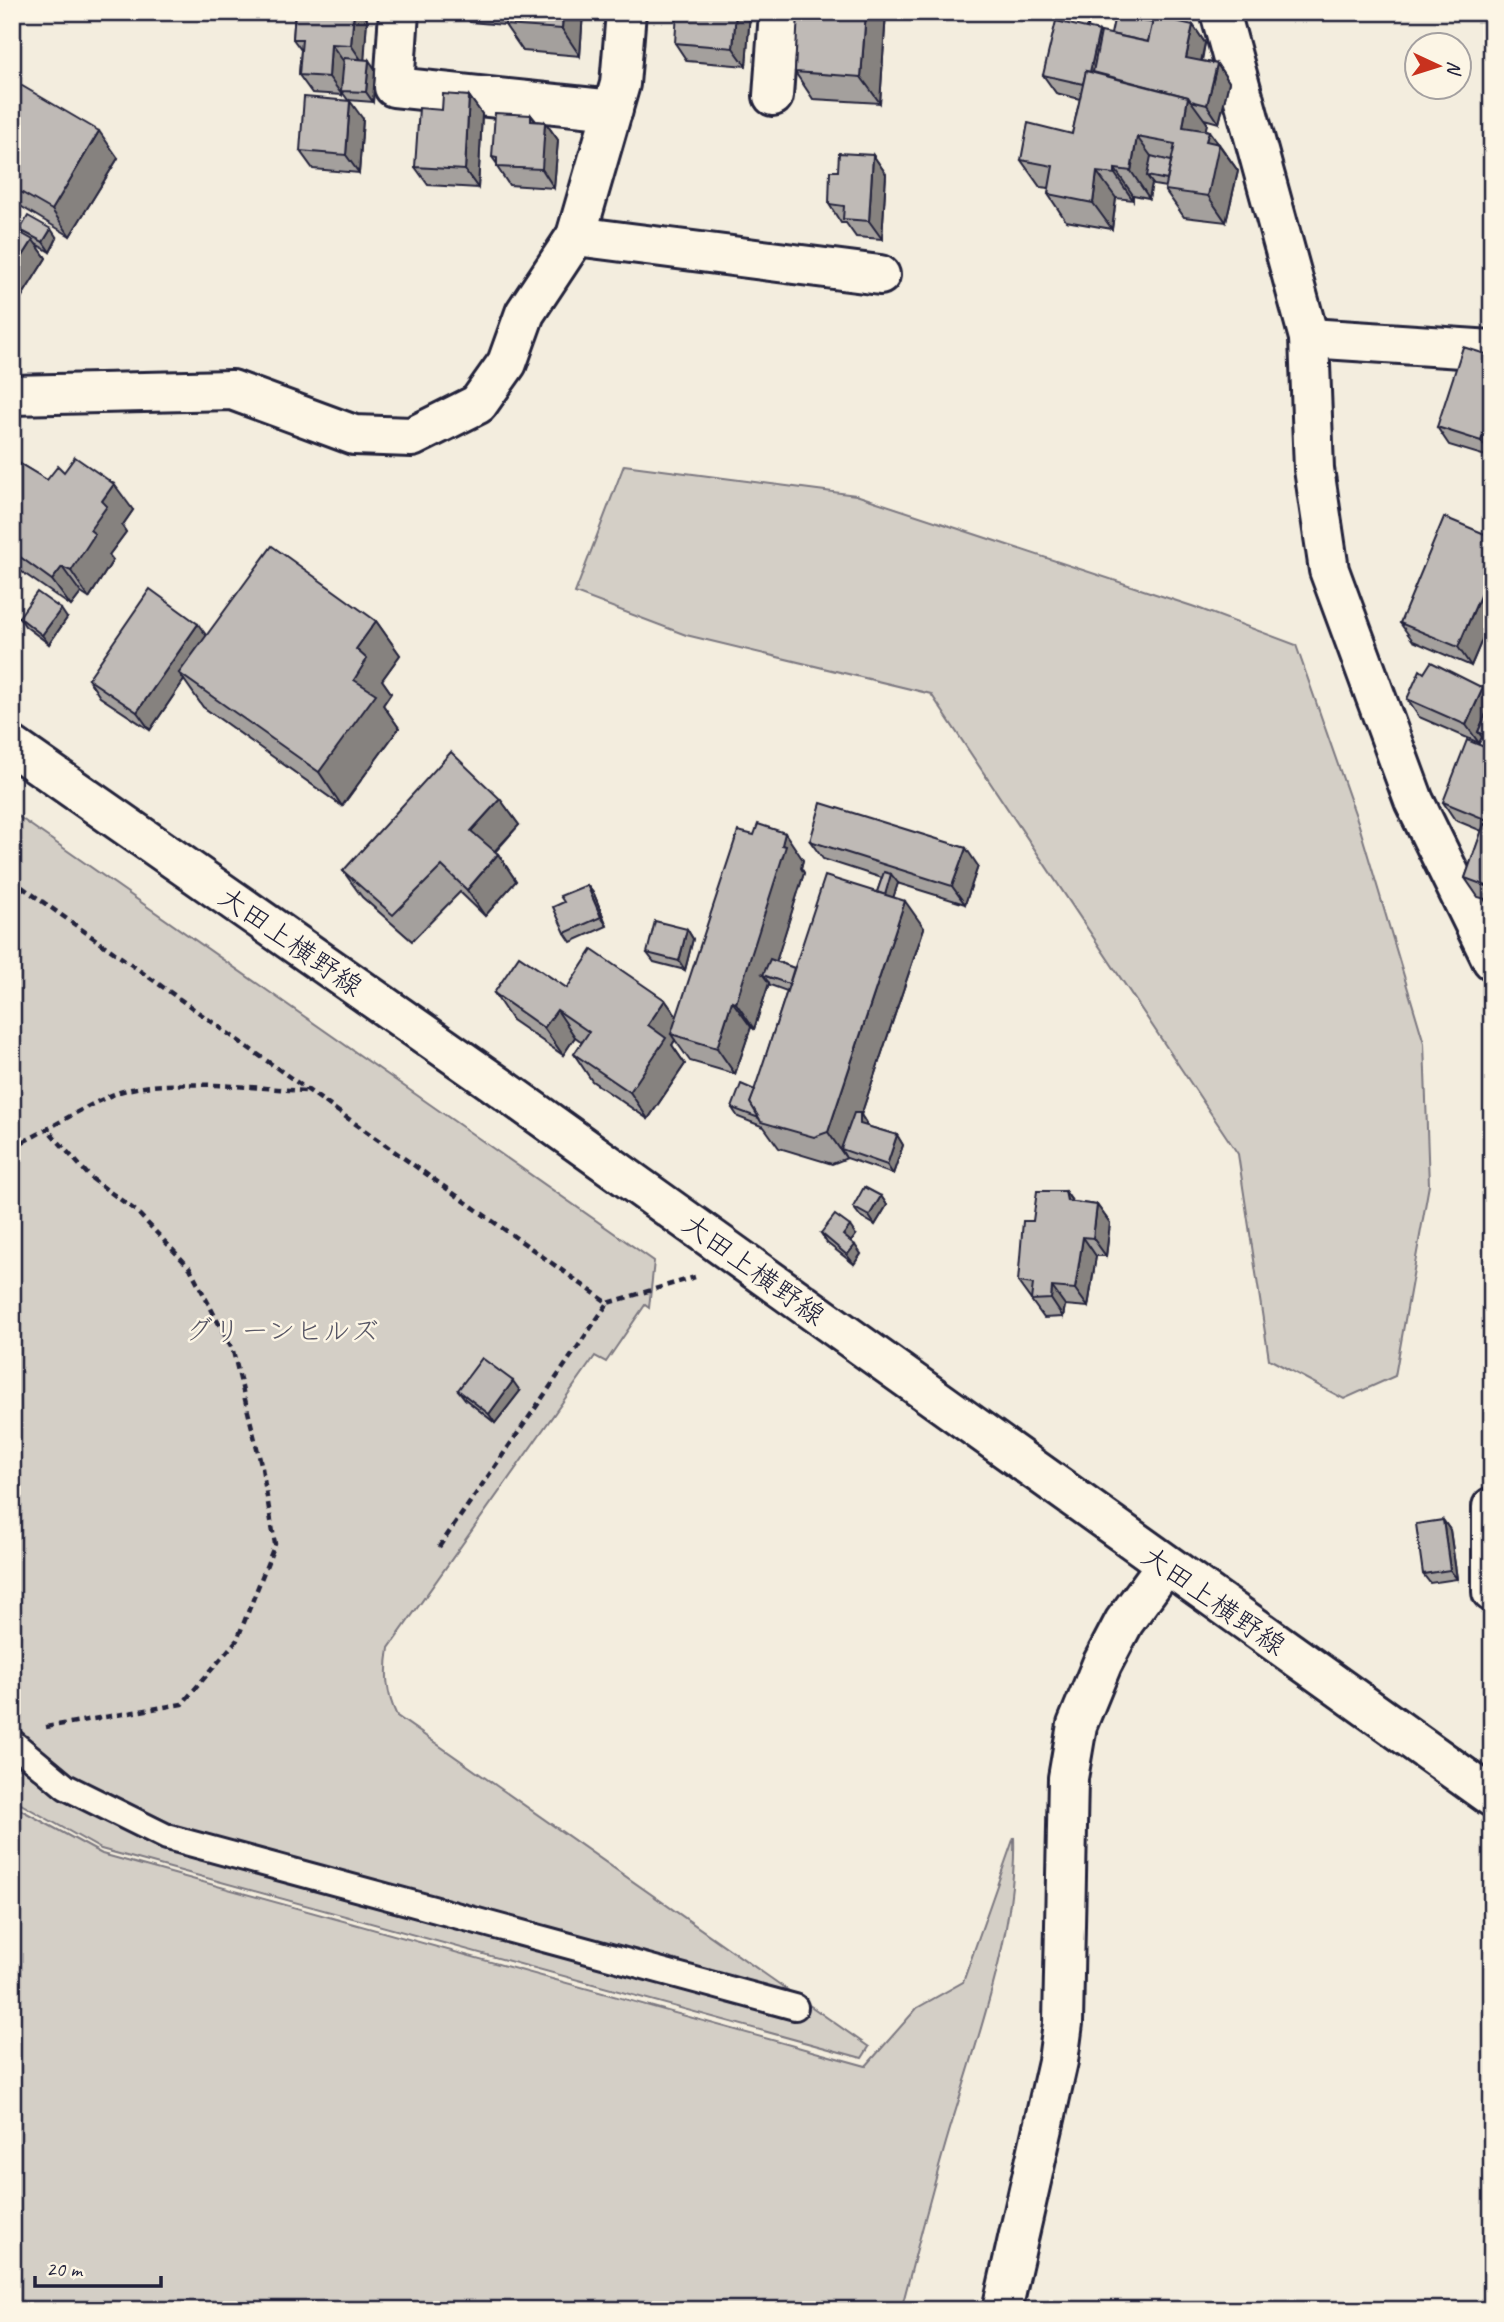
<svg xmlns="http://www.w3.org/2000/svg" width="1504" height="2322" font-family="Caveat,'Klee One',sans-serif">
<rect width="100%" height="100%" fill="#f3edde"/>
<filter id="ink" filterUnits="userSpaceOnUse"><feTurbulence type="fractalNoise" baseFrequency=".0143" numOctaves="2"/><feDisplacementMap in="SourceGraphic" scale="14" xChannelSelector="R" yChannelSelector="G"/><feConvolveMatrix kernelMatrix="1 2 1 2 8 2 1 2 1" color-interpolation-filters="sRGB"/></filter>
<g filter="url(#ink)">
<g fill="#d4cfc6" stroke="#7b7880" stroke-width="2">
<path d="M624 465 856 495 1195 607 1296 645 1358 822 1424 1043 1429 1185 1395 1376 1344 1399 1269 1359 1238 1154 931 694 686 635 575 593Z"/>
<path d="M12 812 654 1261 649 1308 645 1305 606 1362 595 1356 389 1648C385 1673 386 1693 397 1716L869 2047 862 2058 101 1849 12 1799Z"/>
<path d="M12 1805 102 1854 866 2066 917 2008 963 1982 1014 1837C1017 1930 977 2040 950 2129 932 2189 917 2249 901 2310H12Z"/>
</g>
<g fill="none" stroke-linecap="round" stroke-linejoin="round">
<defs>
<path id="lane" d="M12 1742 66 1787 167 1837 795 2007"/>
<g id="street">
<path d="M399 12 394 87 613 110"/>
<path d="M1220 12 1309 338 1314 469 1329 570 1414 801 1492 960"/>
<path d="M1108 25 1114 12"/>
<path d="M773 96 779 12"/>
<path d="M576 236 880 275"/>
<path d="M1309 338 1492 350"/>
<path d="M12 395 232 390 354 435 412 437 478 404 507 363 525 313 576 236 620 84 626 12"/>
<path d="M1492 1507V1592"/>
<path d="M1002 2310 1058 2061 1063 2023 1068 1778 1077 1725 1102 1664 1124 1622 1165 1566"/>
</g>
<path id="secondary" d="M12 746 493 1082 1492 1797"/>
</defs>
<use href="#lane" stroke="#22223b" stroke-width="30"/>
<use href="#street" stroke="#22223b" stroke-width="44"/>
<use href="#secondary" stroke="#22223b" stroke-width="44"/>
<g stroke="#22223b" stroke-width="4.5" stroke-dasharray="7 5" stroke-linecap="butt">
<path d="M12 880 608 1303 695 1277"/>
<path d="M12 1147C48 1131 81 1107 117 1093 160 1077 257 1088 305 1091"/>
<path d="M439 1547 608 1303"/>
<path d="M46 1727 182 1704 237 1640 275 1544 262 1468 233 1351 190 1268 136 1211 91 1178 49 1131"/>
</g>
<use href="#lane" stroke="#fcf5e5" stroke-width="24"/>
<use href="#street" stroke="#fcf5e5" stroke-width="38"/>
<use href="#secondary" stroke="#fcf5e5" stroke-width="38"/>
</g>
<g fill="#a4a09d" stroke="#22223b" stroke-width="2">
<path d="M295 12H363L367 19 364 59 375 69 373 102 348 100 342 92V95L312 93 299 75 301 50 293 39Z"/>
<path d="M450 12H583L580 56 523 51 505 25 470 22 465 15 451 14Z"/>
<path d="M750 12 746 66 687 61 675 43Z"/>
<path d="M886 12 880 103 813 99 795 72Z"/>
<path d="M1153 23 1193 25 1205 43 1202 61 1217 64 1229 82 1219 123 1204 119 1207 123 1205 131 1219 144 1238 171 1226 222 1184 217 1165 190 1166 187 1154 185 1152 183 1149 198 1133 195V200L1116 198 1112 229 1066 221 1048 194 1049 188 1040 187 1021 160 1072 134 1080 99 1056 93 1043 75 1099 31 1101 34H1111Z"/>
<path d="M12 80 118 158 70 236 12 201Z"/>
<path d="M469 96 482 114 478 188 428 185 415 167 442 110Z"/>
<path d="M531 115 536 121 545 122 558 140 554 188 509 185 497 167V164L492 157Z"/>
<path d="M363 119 359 173 313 169 300 151Z"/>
<path d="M873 155 886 174 882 239 856 237 846 223H841L829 204 838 171Z"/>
<path d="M12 228 24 234 20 230 57 238 50 252 36 244 46 258 21 298 12 293Z"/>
<path d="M1492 356V458L1449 445 1437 427Z"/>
<path d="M12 459 47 480 64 472 133 510 122 526 126 532 109 555 113 560 89 598 81 593 71 606 12 565Z"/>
<path d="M1492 537V616L1471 666 1413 641 1400 623Z"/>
<path d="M19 617 67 618 49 644 25 626Z"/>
<path d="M376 621 400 655 382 680 391 693 383 705 399 728 342 806 203 707 184 680 150 730 100 697 88 679 206 636Z"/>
<path d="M1424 673 1483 688 1492 700V901L1478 897 1465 878 1482 831 1455 820 1443 802 1491 750 1482 737 1479 743 1419 717 1407 699Z"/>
<path d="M500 799 519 825 495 852 498 854 516 881 485 916 460 892 412 941 362 897 343 871Z"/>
<path d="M810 841 978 866 965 904 897 883H898L893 897 924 928 861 1115 866 1123V1126L897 1135 903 1145 893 1174 847 1158 832 1164 779 1148 764 1127 738 1117 732 1108 755 1090 787 991 770 985 769 983 754 1029 751 1027 735 1074 690 1061 675 1040 672 1045 685 1064 648 1119 592 1081 574 1054 582 1042 575 1037 563 1055 512 1020 494 993 567 988 665 1000 677 1017 803 860 801 868 804 873 776 961 794 968 877 892 882 878 823 859Z"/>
<path d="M587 885 594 894 607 926 571 942 565 933 564 902Z"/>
<path d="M687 929 693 939 685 970 654 962 647 953Z"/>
<path d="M1065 1191 1073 1202 1097 1205 1110 1223 1106 1256H1096L1088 1307 1065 1305 1063 1317 1044 1318 1018 1282 1033 1221Z"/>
<path d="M881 1196 887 1205 875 1225 860 1216 853 1207Z"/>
<path d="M821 1233 856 1235 851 1242 861 1254 854 1264 827 1243Z"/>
<path d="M458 1390 520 1391 495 1423 465 1399Z"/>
<path d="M1443 1520 1450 1530 1457 1579 1430 1583 1423 1574Z"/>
</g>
<g fill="#86827f" stroke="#22223b" stroke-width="2">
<path d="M354 12H362L367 19 364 64 351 45Z"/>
<path d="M563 12H583L580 56 562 29Z"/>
<path d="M736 12H750L746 66 733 48Z"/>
<path d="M866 12H886L880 103 861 77Z"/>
<path d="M1193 25 1205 43 1198 76 1186 58Z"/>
<path d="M1099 31 1112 49 1087 85Z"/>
<path d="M331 44 344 62 342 95 329 77Z"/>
<path d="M369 60 375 69 373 102 366 92Z"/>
<path d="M1217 64 1229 82 1219 123 1207 105Z"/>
<path d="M469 96 482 114 478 188 465 170Z"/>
<path d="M1188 97 1207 123 1201 154 1183 127Z"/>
<path d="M350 101 363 119 359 173 346 155Z"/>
<path d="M531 115 544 134 545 122 558 140 554 188 542 169 531 121Z"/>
<path d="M99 131 118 158 70 236 52 210Z"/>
<path d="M1209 131 1238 171 1226 222 1208 196 1206 141Z"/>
<path d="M1137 137 1156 163 1147 176 1152 183 1149 198 1131 171Z"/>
<path d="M873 155 886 174 882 239 869 221Z"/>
<path d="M1115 169 1133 195V200L1115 174Z"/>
<path d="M1097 172 1116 198 1112 229 1093 203Z"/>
<path d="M51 229 57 238 50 252 43 242Z"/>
<path d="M33 240 46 258 21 298 12 286V273Z"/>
<path d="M1492 407V456L1481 441Z"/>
<path d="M114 484 133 510 122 526 126 532 109 555 113 560 89 598 71 571 90 530 102 501Z"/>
<path d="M62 567 81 593 71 606 52 580Z"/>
<path d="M1492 568V616L1471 666 1458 647Z"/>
<path d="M61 609 67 618 49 644 42 635Z"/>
<path d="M376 621 400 655 382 680 391 693 383 705 399 728 342 806 319 772 356 649Z"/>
<path d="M198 624 211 642 179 673 184 680 150 730 137 712Z"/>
<path d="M1483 688 1492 701 1478 732 1482 737 1479 743 1466 725Z"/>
<path d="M500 799 519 825 489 857 471 831Z"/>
<path d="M785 833 803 860 801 868 804 873 771 978 763 975 769 983 754 1029 736 1003Z"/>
<path d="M966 848 978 866 965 904 952 886Z"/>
<path d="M498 854 516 881 485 916 467 890Z"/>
<path d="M891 874 898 883 888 914 881 905Z"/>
<path d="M587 885 594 894 607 926 601 917Z"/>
<path d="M905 901 924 928 861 1115 866 1123V1133L860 1124 841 1149 846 1158 828 1132Z"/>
<path d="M687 929 693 939 685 970 679 961Z"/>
<path d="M665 1000 684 1027 671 1034 675 1040 672 1045 685 1064 648 1119 630 1092 648 1025Z"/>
<path d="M732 1001 751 1027 735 1074 717 1048Z"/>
<path d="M557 1010 575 1037 563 1055 544 1028Z"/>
<path d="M897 1135 903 1145 893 1174 887 1165Z"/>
<path d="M1065 1191 1078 1210 1067 1201Z"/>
<path d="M881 1196 887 1205 875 1225 869 1216Z"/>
<path d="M1097 1205 1110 1223 1106 1256 1093 1238Z"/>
<path d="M850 1226 856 1235 849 1244 843 1235Z"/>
<path d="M1083 1237 1096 1256 1088 1307 1075 1289Z"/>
<path d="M855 1245 861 1254 854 1264 847 1255Z"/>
<path d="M1052 1287 1065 1305 1063 1317 1051 1299Z"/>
<path d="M513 1381 520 1391 495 1423 489 1414Z"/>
<path d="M1443 1520 1450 1530 1457 1579 1450 1570Z"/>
</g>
<g fill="#bfbab6" stroke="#22223b" stroke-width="2">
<path d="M295 12H354L351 45 331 44 329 77 299 75 302 39H293Z"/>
<path d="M506 12H563L562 29 505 25Z"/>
<path d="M677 12H736L733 48 675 43Z"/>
<path d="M798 12H866L861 77 795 72Z"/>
<path d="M1115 15 1153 23 1148 42 1111 34Z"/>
<path d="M1154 16 1193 25 1186 58 1217 64 1207 105 1191 101 1188 97 1093 72 1101 32 1148 42Z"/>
<path d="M1056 21 1099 31 1090 72 1086 71 1083 84 1043 75Z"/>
<path d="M344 58 369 60 366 92 341 91Z"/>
<path d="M1086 71 1188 97 1183 127 1209 131 1206 141 1219 144 1208 196 1165 190 1175 144 1137 137 1131 171 1115 169V174L1097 172 1093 203 1048 194 1053 166 1021 160 1028 123 1072 134Z"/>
<path d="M12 80 99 131 52 210 12 187Z"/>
<path d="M443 94 469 96 465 170 415 167 419 108 442 110Z"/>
<path d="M304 97 350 101 346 155 300 151Z"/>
<path d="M495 113 531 115V121L545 122 542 169 497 167V158L492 157Z"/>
<path d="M839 153 873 155 869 221 843 219 844 206 829 204 830 171H838Z"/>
<path d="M1151 156 1171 161 1167 180 1147 176Z"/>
<path d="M28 216 51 229 43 242 20 230Z"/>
<path d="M12 228 33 240 12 273Z"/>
<path d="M1463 347 1492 356V407L1481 441 1437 427Z"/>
<path d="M75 457 114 484 102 501 107 506 90 530 95 534 71 571 62 567 52 580 12 551V459L47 480 58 466 64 472Z"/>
<path d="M1444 517 1492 537V568L1458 647 1400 623Z"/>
<path d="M272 546 376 621 356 649 367 659 354 680 376 694 319 772 179 673Z"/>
<path d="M150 589 198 624 137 712 88 679Z"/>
<path d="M37 592 61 609 42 635 19 617Z"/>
<path d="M1431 662 1483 688 1466 725 1407 699 1420 670 1424 673Z"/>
<path d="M1492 700V738L1478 732Z"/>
<path d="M1467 740 1492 750V822L1443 802Z"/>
<path d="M451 752 500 799 471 831 498 854 467 890 442 866 393 915 343 871Z"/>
<path d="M821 803 966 848 952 886 810 841Z"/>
<path d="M758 824 785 833 782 845 786 846 736 1003 732 1001 717 1048 671 1034 738 831 754 835Z"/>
<path d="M1484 824 1492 827V888L1465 878Z"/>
<path d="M884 872 891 874 885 895 877 892Z"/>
<path d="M825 876 905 901 828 1132 814 1137 761 1122 750 1103Z"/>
<path d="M587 885 601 917 565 933 553 907 564 902 560 896Z"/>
<path d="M655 921 687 929 679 961 647 953Z"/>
<path d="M592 950 665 1000 648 1025 666 1038 630 1092 574 1054 589 1032 557 1010 544 1028 494 993 519 956 567 988Z"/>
<path d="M770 959 794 968 789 984 763 975Z"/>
<path d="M741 1084 755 1090 750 1103 759 1118 732 1108Z"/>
<path d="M854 1113H860V1124L897 1135 887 1165 841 1149Z"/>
<path d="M864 1187 881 1196 869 1216 853 1207Z"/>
<path d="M1037 1191H1065L1067 1201 1097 1205 1093 1238 1083 1237 1075 1289 1052 1287 1051 1299 1031 1300 1033 1284 1018 1282 1023 1221H1033Z"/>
<path d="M835 1215 850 1226 843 1235 855 1245 847 1255 821 1233Z"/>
<path d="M482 1358 513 1381 489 1414 458 1390Z"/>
<path d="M1443 1520 1450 1570 1423 1574 1416 1524Z"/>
</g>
</g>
<g text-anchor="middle" stroke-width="5" stroke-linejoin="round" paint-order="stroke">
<g font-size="28" fill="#22223b" stroke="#fcf5e5">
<text transform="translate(291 941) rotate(35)" y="10">大田上横野線</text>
<text transform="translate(754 1269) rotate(36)" y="10">大田上横野線</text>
<text transform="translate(1214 1600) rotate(35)" y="10">大田上横野線</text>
</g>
<g font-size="28" fill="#575665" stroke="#fcf5e5">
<text x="282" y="1340">グリーンヒルズ</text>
</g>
</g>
<rect width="1504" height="2322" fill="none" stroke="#fcf5e5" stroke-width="42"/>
<rect x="21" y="21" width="1462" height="2280" fill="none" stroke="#22223b" stroke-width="2.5" filter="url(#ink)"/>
<g transform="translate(1438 66) rotate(94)"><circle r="33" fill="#fcf5e5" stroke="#a5a1a1" stroke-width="2"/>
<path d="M0-5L12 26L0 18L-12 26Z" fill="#c8321e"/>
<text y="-10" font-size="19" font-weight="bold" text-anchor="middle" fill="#22223b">N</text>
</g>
<path d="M35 2276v10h126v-10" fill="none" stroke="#22223b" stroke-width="3.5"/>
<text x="46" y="2276" font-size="21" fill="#22223b" stroke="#fcf5e5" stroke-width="5" paint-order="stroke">20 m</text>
</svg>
